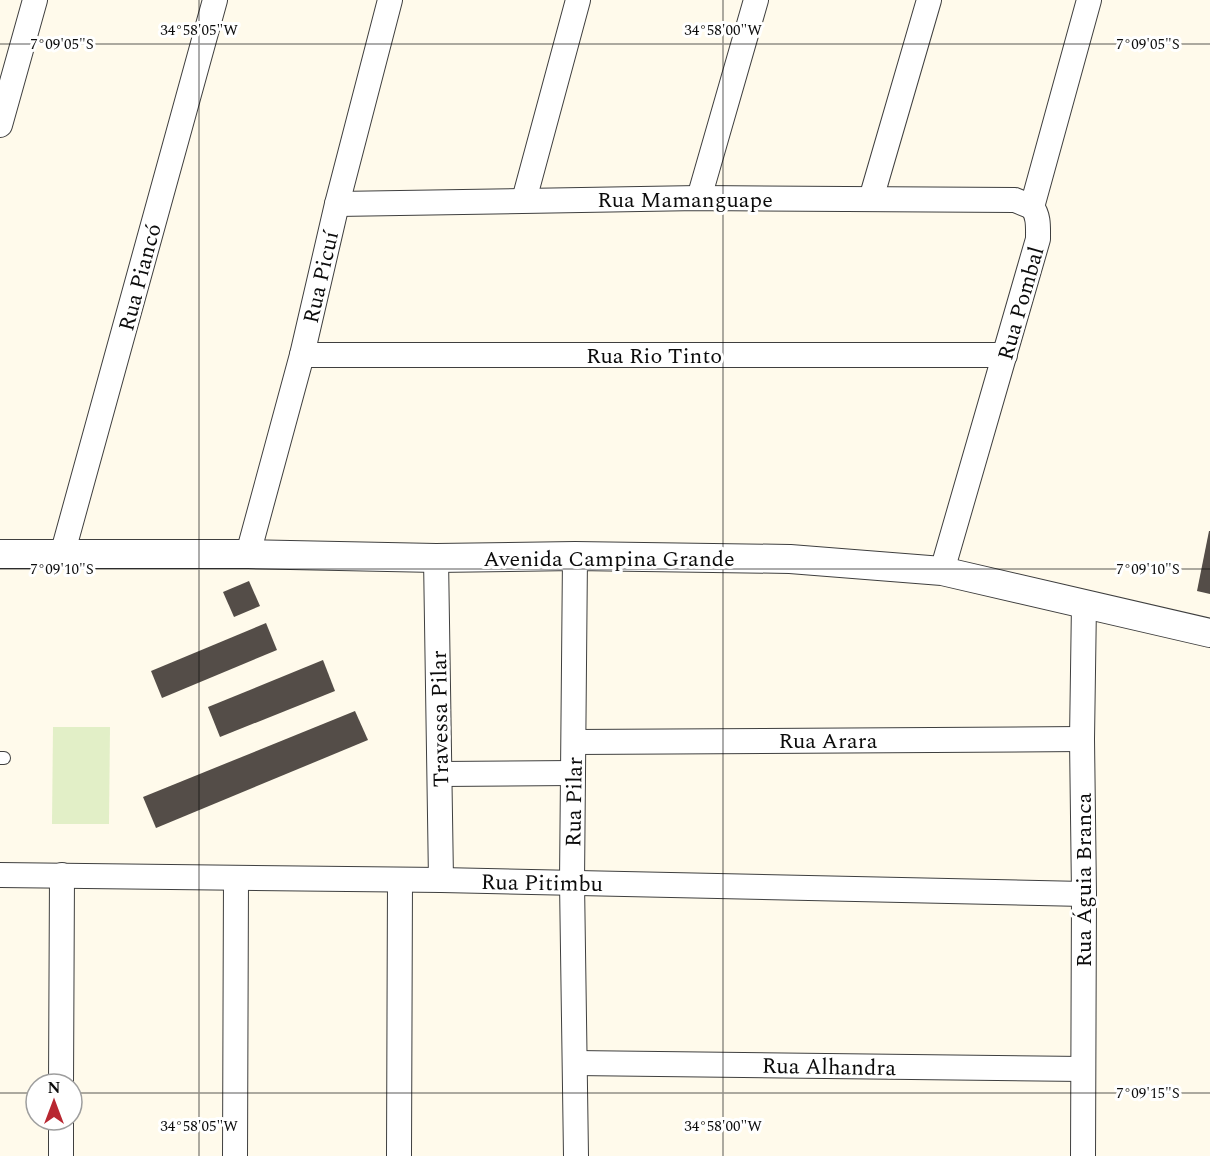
<svg xmlns="http://www.w3.org/2000/svg" width="1210" height="1156" font-family="Spectral,serif">
<rect width="100%" height="100%" fill="#fffaeb"/>
<path fill="#e2efc7" d="M53 727H110L109 824H52Z"/>
<g fill="#544d48">
<path d="M1209 531H1210V594L1197 591Z"/>
<path d="M249 581 260 606 234 617 223 592Z"/>
<path d="M266 623 277 650 162 698 151 671Z"/>
<path d="M323 660 335 691 220 737 208 707Z"/>
<path d="M355 711 368 740 156 828 143 797Z"/>
</g>
<g fill="none" stroke-linecap="round" stroke-linejoin="round">
<defs>
<path id="service" d="M0 758H4"/>
<g id="minor">
<path d="M0 125 35 0"/>
<path d="M699 198 756 0"/>
<path d="M871 199 929 0"/>
<path d="M524 200 578 0"/>
<path d="M337 204 699 198 1015 200 1032 207"/>
<path d="M302 355H1005"/>
<path d="M248 554 302 355 337 204 390 0"/>
<path d="M62 555 215 0"/>
<path d="M575 556 572 882 576 1156"/>
<path d="M436 558 441 880"/>
<path d="M942 571 1038 239C1038 227 1039 216 1032 207L1089 0"/>
<path d="M574 742 1082 739"/>
<path d="M440 774 573 773"/>
<path d="M0 875 441 880 1084 894"/>
<path d="M575 1063 1083 1069"/>
<path d="M61 1084 62 875"/>
<path d="M61 1156V1120"/>
<path d="M235 1156 236 878"/>
<path d="M399 1156 400 880"/>
<path d="M1083 1156 1084 894 1082 739 1084 603"/>
</g>
<path id="tertiary" d="M0 554H248L436 558 575 556 790 559 942 571 1210 633"/>
</defs>
<use href="#service" stroke="#3f3f3f" stroke-width="14"/>
<use href="#minor" stroke="#3f3f3f" stroke-width="26"/>
<use href="#tertiary" stroke="#3f3f3f" stroke-width="30"/>
<use href="#service" stroke="#fff" stroke-width="12"/>
<use href="#minor" stroke="#fff" stroke-width="24"/>
<use href="#tertiary" stroke="#fff" stroke-width="28"/>
</g>
<path fill="none" stroke="#0c0c0c" stroke-width="1.5" stroke-opacity="0.45" d="M199 0V1156M723 0V1156M0 44H1210M0 569H1210M0 1093H36M72 1093H1210"/>
<g text-anchor="middle" stroke-width="6" stroke-linejoin="round" paint-order="stroke">
<g font-size="22" fill="#0c0c0c" stroke="#fff">
<text x="685" y="207">Rua Mamanguape</text>
<text transform="translate(139 277) rotate(-75)" y="8">Rua Piancó</text>
<text transform="translate(320 277) rotate(-77)" y="8">Rua Picuí</text>
<text transform="translate(1020 303) rotate(-74)" y="8">Rua Pombal</text>
<text x="654" y="363">Rua Rio Tinto</text>
<text x="609" y="566">Avenida Campina Grande</text>
<text transform="translate(439 719) rotate(-91)" y="8">Travessa Pilar</text>
<text x="828" y="748">Rua Arara</text>
<text transform="translate(573 802) rotate(-89)" y="8">Rua Pilar</text>
<text transform="translate(1083 880) rotate(-90)" y="8">Rua Águia Branca</text>
<text transform="translate(542 882) rotate(1)" y="8">Rua Pitimbu</text>
<text transform="translate(829 1066) rotate(1)" y="8">Rua Alhandra</text>
</g>
</g>
<g font-size="15" text-anchor="middle" fill="#0c0c0c" stroke="#fff" stroke-width="6" stroke-linejoin="round" paint-order="stroke">
<text x="199" y="35">34°58'05"W</text>
<text x="723" y="35">34°58'00"W</text>
<text x="62" y="49">7°09'05"S</text>
<text x="1148" y="49">7°09'05"S</text>
<text x="62" y="574">7°09'10"S</text>
<text x="1148" y="574">7°09'10"S</text>
<text x="1148" y="1098">7°09'15"S</text>
<text x="199" y="1131">34°58'05"W</text>
<text x="723" y="1131">34°58'00"W</text>
</g>
<g transform="translate(54 1102)"><circle r="28" fill="#ffffff" stroke="#9e9e9e" stroke-width="1.5"/>
<path d="M0-4.5L10 22L0 15L-10 22Z" fill="#b82731"/>
<text y="-9" font-size="16" font-weight="bold" text-anchor="middle" fill="#0c0c0c">N</text>
</g>
</svg>
